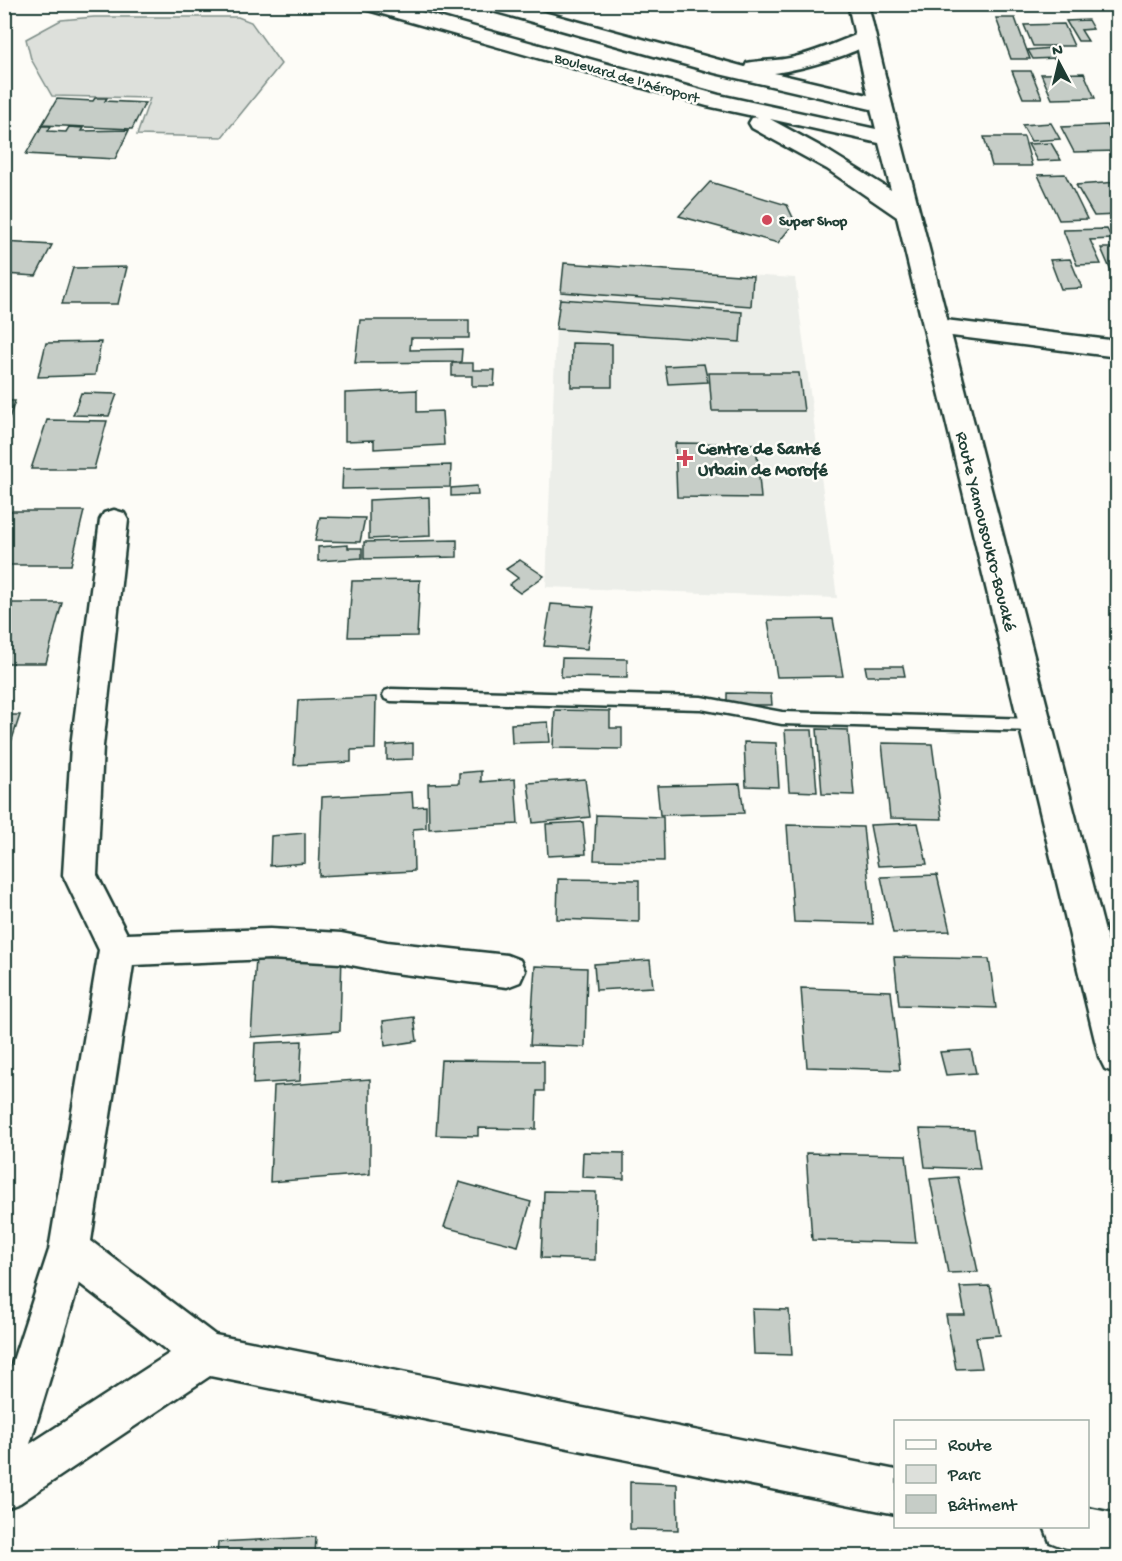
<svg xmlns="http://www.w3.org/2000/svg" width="1122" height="1561" font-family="'Gochi Hand',sans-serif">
<rect width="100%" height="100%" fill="#fdfcf7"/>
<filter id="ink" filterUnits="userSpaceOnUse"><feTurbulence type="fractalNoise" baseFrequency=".0167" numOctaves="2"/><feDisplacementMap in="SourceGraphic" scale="12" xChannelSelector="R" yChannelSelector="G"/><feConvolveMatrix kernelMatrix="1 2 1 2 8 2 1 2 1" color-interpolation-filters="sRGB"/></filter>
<g filter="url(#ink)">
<path fill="#eceee9" d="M564 263 795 278 837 598 546 587 556 329Z"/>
<path fill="#dde0db" stroke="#7e8e88" stroke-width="1.5" d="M94 17H238L251 22 281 64 222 137 137 135 150 98 52 96 31 59 26 39 61 20Z"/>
<g fill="#c6cdc7" stroke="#1f3d34" stroke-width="1.5">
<path d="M996 18H1015L1030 59H1011Z"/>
<path d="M1088 20 1093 29 1081 30 1088 41H1078L1066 21Z"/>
<path d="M1064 24 1074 46H1033L1024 25Z"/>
<path d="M1051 48 1056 58 1033 59 1028 50Z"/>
<path d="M1012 71H1031L1042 98H1023Z"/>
<path d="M1084 73 1095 98 1052 99 1041 74Z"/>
<path d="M95 98H107L105 101 145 103 132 129 42 125 57 99 93 101Z"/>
<path d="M1051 123 1060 139 1031 141 1022 125Z"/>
<path d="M1107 125 1118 146V151L1074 152 1061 127Z"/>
<path d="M42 126H51L48 131 66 132 69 127 83 128 81 131 129 130 115 159 26 154Z"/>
<path d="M984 137H1024L1032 166H992Z"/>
<path d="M1051 143 1061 160 1037 161 1028 144Z"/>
<path d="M1065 174 1087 219 1059 220 1038 175Z"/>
<path d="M710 182 787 205 795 222 778 243 679 216Z"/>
<path d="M1118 182V215L1094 216 1076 185Z"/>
<path d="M1107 229 1112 239 1090 240 1101 264 1077 265 1063 230Z"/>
<path d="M4 242 52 245 36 276 4 274Z"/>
<path d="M1101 248H1118V285H1117Z"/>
<path d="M1070 259 1082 288 1061 289 1050 260Z"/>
<path d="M564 263 753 276 751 306 561 292Z"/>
<path d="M127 267 118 304H62L73 268Z"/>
<path d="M560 299 742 312 740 342 556 329Z"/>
<path d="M360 320H469V338H411L410 350 462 349 461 362 355 363Z"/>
<path d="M101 342 95 375 38 377 46 343Z"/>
<path d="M572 343 612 344V387H571Z"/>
<path d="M452 363H473V370H495L494 386H472V376H452Z"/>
<path d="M704 364 708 382 668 384 665 366Z"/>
<path d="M709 373H799L804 411H712Z"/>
<path d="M417 390V412L442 411 444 445 374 449V440L345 441V393Z"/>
<path d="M81 393 117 394 109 416 73 415Z"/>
<path d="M4 401H15L5 430H4Z"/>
<path d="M47 420 107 421 94 469H31Z"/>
<path d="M675 443 756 444 761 498 677 497Z"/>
<path d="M451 465 450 487 342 489 343 468Z"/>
<path d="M477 486 478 495 451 496V488Z"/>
<path d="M429 497 430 536 369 539V500Z"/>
<path d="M10 511H84L71 565H4V530Z"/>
<path d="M320 517 365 518 360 542 315 541Z"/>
<path d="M457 540V557L364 559V542Z"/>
<path d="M348 545V548H362V558L318 561V547Z"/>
<path d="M520 560 544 576 520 593 509 585 518 578 506 569Z"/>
<path d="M420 580 417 636 348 637 352 581Z"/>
<path d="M4 603H62L46 663H4Z"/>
<path d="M551 604 594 607 587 649 544 646Z"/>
<path d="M833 619 843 676 777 677 768 620Z"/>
<path d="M562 658 627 659V678L561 677Z"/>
<path d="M865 666H903L905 676H867Z"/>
<path d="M727 693 771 694 772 705H727Z"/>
<path d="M376 697 375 749 351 750V762L294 765 298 700Z"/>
<path d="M555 710 610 711V728H622V749L553 748Z"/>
<path d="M4 715H20L4 764Z"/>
<path d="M548 722 550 742 512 743 511 724Z"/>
<path d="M817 729 848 730 854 795 822 794Z"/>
<path d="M785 730H812L817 792 789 791Z"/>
<path d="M744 742 776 743 779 787 746 786Z"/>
<path d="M413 743V759L387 760V745Z"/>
<path d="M882 743 932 744 942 819 890 818Z"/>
<path d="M481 771V782L515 779 518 824 429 829 428 784 459 783V773Z"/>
<path d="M585 779 590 817 533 823 528 783Z"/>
<path d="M740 784 744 813 660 815 657 786Z"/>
<path d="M412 792 413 807 426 806V828L413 829 414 871 319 876 322 797Z"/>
<path d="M596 815 663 817 664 861 594 860Z"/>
<path d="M583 822 586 854 548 856 546 824Z"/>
<path d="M918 823 927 864 878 866 870 825Z"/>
<path d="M787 825 863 827 873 924 794 922Z"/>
<path d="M305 833V863L270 866 271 836Z"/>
<path d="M937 875 950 931 893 933 881 877Z"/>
<path d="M558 879 639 880V922L557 919Z"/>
<path d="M342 953 340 1031 251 1037 256 958Z"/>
<path d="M894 957 989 959 996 1008 899 1005Z"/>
<path d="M650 960 653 987 596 990 594 964Z"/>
<path d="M535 966 587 968 585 1047 530 1045Z"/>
<path d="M801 988 891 991 900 1070 807 1067Z"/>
<path d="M414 1017 417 1041 385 1046 383 1021Z"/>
<path d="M302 1041 300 1081 253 1084 255 1043Z"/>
<path d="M971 1050 976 1073 946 1075 940 1052Z"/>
<path d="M441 1060 544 1061V1091H537L536 1129 478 1128V1136L436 1135Z"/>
<path d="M370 1079V1174L270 1182 274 1086Z"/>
<path d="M920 1129 974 1130 980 1169 925 1167Z"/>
<path d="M583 1152 624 1153V1179L582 1177Z"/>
<path d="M806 1153 906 1155 916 1243 812 1240Z"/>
<path d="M958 1177 978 1272 948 1273 930 1179Z"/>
<path d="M459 1182 531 1202 518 1246 444 1227Z"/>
<path d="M544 1191 596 1192 595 1260 541 1258Z"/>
<path d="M990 1286 1000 1335 976 1337 982 1368 956 1369 946 1315H965L960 1287Z"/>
<path d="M752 1309 789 1310 792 1355 754 1354Z"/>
<path d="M630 1482 677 1484 678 1530 630 1529Z"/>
<path d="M316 1537 315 1556H217L218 1542Z"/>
</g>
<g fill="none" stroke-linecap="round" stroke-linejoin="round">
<defs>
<path id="lane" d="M391 689 701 697 782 712 1035 719 1041 721 1043 725 1041 729 1035 731 782 724 701 709 391 701 385 699 383 695 385 691Z"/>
<g id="street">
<path d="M937 319 1118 341V357L928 333 924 327 928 321Z"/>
<path d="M114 510 124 513 128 520 103 746 97 875 127 934 270 929 341 933 387 942 507 955 520 960 525 971 520 982 507 987 387 972 341 963 270 959 133 965 91 1241 215 1335 896 1470V1514L210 1376 20 1503 4 1509V1388L49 1250 99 950 63 875 71 746 100 520 104 513ZM79 1283 170 1353 30 1444Z"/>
<path d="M1088 1508 1118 1514V1556C1094 1556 1071 1551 1050 1542L1044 1526H1088Z"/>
</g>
<path id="primary" d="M848 4H868L892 105 889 110 881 112 873 110 870 105Z"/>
<path id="highway" d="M358 4H392L719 95 876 129 871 109 715 73 482 8 479 4H514L745 67 747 63C761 60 776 61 790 58 813 53 836 43 858 34L865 32 872 34 875 38C865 53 794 71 774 73L889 100 892 105 1118 982V1074L1105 1069 1099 1057 897 217 827 169 752 128 749 123 752 118 758 117 707 106 361 8ZM770 119 879 143 891 190 825 149Z"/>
</defs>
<use href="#lane" stroke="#1f3d34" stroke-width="5"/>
<use href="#street" stroke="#1f3d34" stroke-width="5"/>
<use href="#primary" stroke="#1f3d34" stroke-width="5"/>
<use href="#highway" stroke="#1f3d34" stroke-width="5"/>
<use href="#lane" fill="#fdfcf7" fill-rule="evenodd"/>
<use href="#street" fill="#fdfcf7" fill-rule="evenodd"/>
<use href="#primary" fill="#fdfcf7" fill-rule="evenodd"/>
<use href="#highway" fill="#fdfcf7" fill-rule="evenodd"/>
</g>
</g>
<g fill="#d1495b" stroke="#fdfcf7" stroke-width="2">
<circle cx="767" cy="220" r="6"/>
<path d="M682 449h6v6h6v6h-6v6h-6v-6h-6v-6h6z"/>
</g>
<g text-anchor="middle" stroke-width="5" stroke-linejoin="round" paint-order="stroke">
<g font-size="15" fill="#1f3d34" stroke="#fdfcf7">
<text transform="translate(627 77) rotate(16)" y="5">Boulevard de l'Aéroport</text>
</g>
<g font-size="15" font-weight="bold" fill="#1f3d34" stroke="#fdfcf7" text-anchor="start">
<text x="779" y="225">Super Shop</text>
</g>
<g font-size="18" font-weight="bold" fill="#1f3d34" stroke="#fdfcf7" text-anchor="start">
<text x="698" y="454">Centre de Santé<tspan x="698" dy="21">Urbain de Morofé</tspan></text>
</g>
<g font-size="18" fill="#1f3d34" stroke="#fdfcf7">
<text transform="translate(987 531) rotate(76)" y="6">Route Yamousoukro-Bouaké</text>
</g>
</g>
<rect width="1122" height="1561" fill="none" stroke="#fdfcf7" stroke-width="24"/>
<rect x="12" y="12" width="1098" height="1537" fill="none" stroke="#1f3d34" stroke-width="2" filter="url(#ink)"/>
<rect x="894" y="1420" width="195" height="108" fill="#fdfcf7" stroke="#a4b0a9" stroke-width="1.5"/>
<rect x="906" y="1440" width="30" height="9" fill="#fdfcf7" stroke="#a4b0a9" stroke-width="1.5"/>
<text x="948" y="1450" font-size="18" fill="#1f3d34">Route</text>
<rect x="906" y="1465" width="30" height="18" fill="#dde0db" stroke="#a4b0a9" stroke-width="1.5"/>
<text x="948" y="1480" font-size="18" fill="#1f3d34">Parc</text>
<rect x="906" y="1495" width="30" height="18" fill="#c6cdc7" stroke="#a4b0a9" stroke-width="1.5"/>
<text x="948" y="1510" font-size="18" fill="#1f3d34">Bâtiment</text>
<g transform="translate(1059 63) rotate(353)" stroke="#fdfcf7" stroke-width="4.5" paint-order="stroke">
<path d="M0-4.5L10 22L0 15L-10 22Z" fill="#1f3d34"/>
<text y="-9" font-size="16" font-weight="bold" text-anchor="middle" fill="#1f3d34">N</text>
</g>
</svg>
